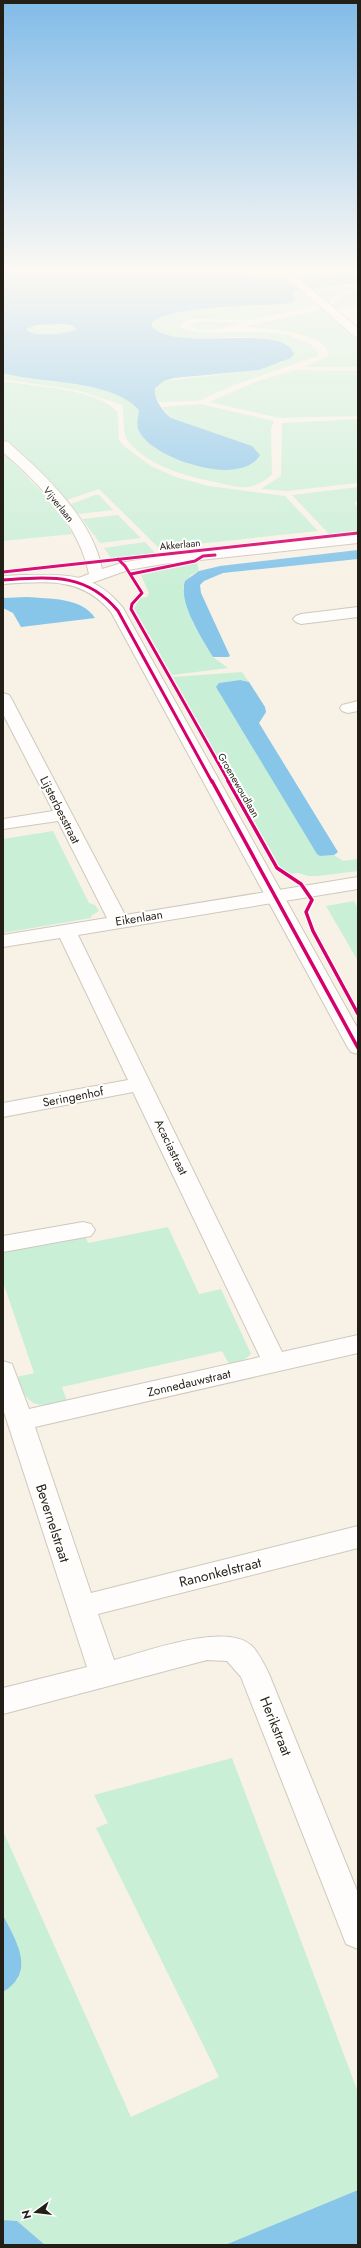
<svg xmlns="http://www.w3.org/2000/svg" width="361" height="2248" font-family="Jost,sans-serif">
<rect width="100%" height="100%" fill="#f8f1e6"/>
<g fill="#caefd7">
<path d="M213 272 282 273 287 278H262Z"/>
<path d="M293 272H358V274L298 277Z"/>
<path d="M358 283V288L340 293 327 303 310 287Z"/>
<path d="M300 289 319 305 253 320 192 319 185 321 180 326C188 337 252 330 268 332 281 333 293 336 304 341 311 344 318 348 318 356L234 385 198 401 159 402 154 393 155 388 164 381 243 372 283 362 274 341C262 339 249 337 237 337 209 336 174 349 152 327V322C177 305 254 306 287 304L292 291Z"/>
<path d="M358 290V306L335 309 331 305 342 296Z"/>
<path d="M324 309 358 339V367H305L328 356C331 332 259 327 243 327Z"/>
<path d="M200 321 243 323C231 326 200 336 190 325Z"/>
<path d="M61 324 71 325 77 329C68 334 32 338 26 329L37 325Z"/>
<path d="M296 370 358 371V416L280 418 209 402 261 380Z"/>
<path d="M3 373C42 384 111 379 139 410 139 415 136 424 139 428 149 453 199 472 225 469 235 468 248 456 257 451L251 446 171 418 162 407 200 404 274 421 271 429 272 474C266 481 257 485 248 487 240 488 228 485 220 483 190 477 150 468 129 442 121 433 125 417 122 405L81 391 3 379Z"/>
<path d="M3 381C32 387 100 388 118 413L119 440 124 446 151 466 176 477 209 486 285 496 318 531 159 548 99 489 67 500 51 481 3 440Z"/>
<path d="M358 419V483L287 491 261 489 281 476 282 423Z"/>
<path d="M3 452 58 509 72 534 3 541Z"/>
<path d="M358 487V501L354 502 358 509V531L329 534 292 495Z"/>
<path d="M95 495H99L113 510 78 514 71 504Z"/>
<path d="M118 515 141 538 100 543 82 519Z"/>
<path d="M145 542 155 553 111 558 104 548Z"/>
<path d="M197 563 199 571 191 575 183 588 193 623 213 657 228 668 172 675 134 608 140 598 147 597 149 593 141 575Z"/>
<path d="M242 672 249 682 240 680 219 683 321 856 334 855 343 861 358 859V871L318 876H309L298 873 290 874 280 867 173 677Z"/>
<path d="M53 831 89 903 95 905 99 911 91 916V918L3 933V839Z"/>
<path d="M354 901 358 909V961L326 906Z"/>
<path d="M168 1227 199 1294 221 1289 251 1354C245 1361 237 1362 229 1364L222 1351 62 1387 67 1401C36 1408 28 1408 17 1377L34 1373 3 1282V1248L70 1234 86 1238 88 1243Z"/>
<path d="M232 1758 358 2092V2190L225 2245H45L17 2221 3 2220V1992L18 1979V1946L3 1915V1831L131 2117 219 2077 96 1828 108 1823 94 1795Z"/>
</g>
<g fill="#87c5e9" fill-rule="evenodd">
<path d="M3 272H213L273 279 358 274V283L297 290 292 292 295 299 292 303 287 304C254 306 177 305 152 322V327C180 354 283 321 294 354L291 358 259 370 174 378 164 381 155 388C153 398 163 412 171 418L252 446 260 455C242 488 153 460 139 431 136 425 138 417 139 410 111 379 42 384 3 373ZM61 324 71 325 77 329C69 334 32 338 26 329L37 325Z"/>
<path d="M358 550V559L223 573 204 581 200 585 201 593 230 656 228 657H213C202 638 178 603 185 581L199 571 220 566Z"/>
<path d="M27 597C49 599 82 597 95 618L21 627 13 613 3 608V598Z"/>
<path d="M240 680 249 682 265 707 266 712 259 723 338 852 334 855 320 856 317 854 216 687 219 683Z"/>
<path d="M3 1915C16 1941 37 1972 3 1992Z"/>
<path d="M358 2190V2243L354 2245H225Z"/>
<path d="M3 2220 17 2221 45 2245H3Z"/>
</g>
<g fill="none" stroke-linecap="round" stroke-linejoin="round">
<defs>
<g id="minor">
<path d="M280 272H291L358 328V337L354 336Z"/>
<path d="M3 441 8 442C45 475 92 518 102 569L125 562 163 556 358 535V543L163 564 128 570 86 585H76L74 582 76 579 89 574C79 525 40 484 3 452Z"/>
<path d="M358 607V617L301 624 296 622 293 619 296 616 301 614Z"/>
<path d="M3 693 9 695 11 698 125 915 358 877V889L78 935 282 1352 358 1335V1353L35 1427 91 1593 358 1526V1548L98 1614 114 1660C145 1652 224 1622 251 1645 259 1653 264 1664 269 1674L358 1893V1949L346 1944 241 1677 227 1661 207 1660 3 1714V1688L87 1667 3 1409V1361L12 1364 29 1409 260 1357 133 1092 3 1117V1103L128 1080 60 938 3 947V935L107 918 58 821 3 829V819L53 811 3 714Z"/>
<path d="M358 701V711L348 713 342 711 340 708 342 705Z"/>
<path d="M83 1222 91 1224 95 1230 91 1236 3 1252V1236Z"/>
</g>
<path id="tertiary" d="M22 575C65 575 93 571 123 608L358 1029V1054L351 1052 348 1048 111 612C81 576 46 582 3 584V576Z"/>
</defs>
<use href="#minor" stroke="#cec8be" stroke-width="2"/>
<use href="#tertiary" stroke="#cec8be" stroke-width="2"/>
<use href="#minor" fill="#fefdfb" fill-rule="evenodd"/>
<use href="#tertiary" fill="#fefdfb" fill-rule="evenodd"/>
<defs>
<g id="cycleway-far1">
<path d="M118 559 125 566 142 593 132 604 131 609 229 782"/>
<path d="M3 572 358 533"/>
<path d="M131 574 195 561 203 556 215 555"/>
<path d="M3 580C49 577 86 572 118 611L212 782"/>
</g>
<g id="cycleway">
<path d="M212 781 358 1048"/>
<path d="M228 781 277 868 301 884 312 900 306 912 313 931 358 1014"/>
</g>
</defs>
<use href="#cycleway-far1" stroke="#fff" stroke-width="4.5"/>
<use href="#cycleway" stroke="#fff" stroke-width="5.5"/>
<use href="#cycleway-far1" stroke="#d6006c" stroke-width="3"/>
<use href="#cycleway" stroke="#d6006c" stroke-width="3.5"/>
</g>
<linearGradient id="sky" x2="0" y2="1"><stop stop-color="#81bbe8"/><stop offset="0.46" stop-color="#fcf9f4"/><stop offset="1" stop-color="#fcf9f4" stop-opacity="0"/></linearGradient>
<rect width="361" height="587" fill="url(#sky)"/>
<g text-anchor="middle" stroke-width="4" stroke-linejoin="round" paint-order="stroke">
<g font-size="10" fill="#241f16" stroke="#fff">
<text transform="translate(59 504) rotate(51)" y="4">Vijverlaan</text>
<text transform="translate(180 544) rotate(-6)" y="4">Akkerlaan</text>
<text transform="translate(239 785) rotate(60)" y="4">Groenewoudlaan</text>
</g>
<g font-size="12" fill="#241f16" stroke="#fff">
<text transform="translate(60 810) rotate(63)" y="4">Lijsterbesstraat</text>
<text transform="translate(139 918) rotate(-9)" y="4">Eikenlaan</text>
<text transform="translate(73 1097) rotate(-11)" y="4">Seringenhof</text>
<text transform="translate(171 1147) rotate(64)" y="4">Acaciastraat</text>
<text transform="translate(189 1383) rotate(-13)" y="4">Zonnedauwstraat</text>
</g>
<g font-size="14" fill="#241f16" stroke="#fff">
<text transform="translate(53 1523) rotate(72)" y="5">Bevernelstraat</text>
<text transform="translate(220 1572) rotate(-14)" y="5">Ranonkelstraat</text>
<text transform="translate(276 1726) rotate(68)" y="5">Herikstraat</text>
</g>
</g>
<rect width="361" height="2248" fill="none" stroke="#241f16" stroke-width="8"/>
<g transform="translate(36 2212) rotate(255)" stroke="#ffffff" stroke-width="3" paint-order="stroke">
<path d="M0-3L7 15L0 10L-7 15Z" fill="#241f16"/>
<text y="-6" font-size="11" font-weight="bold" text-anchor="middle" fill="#241f16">N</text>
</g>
</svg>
